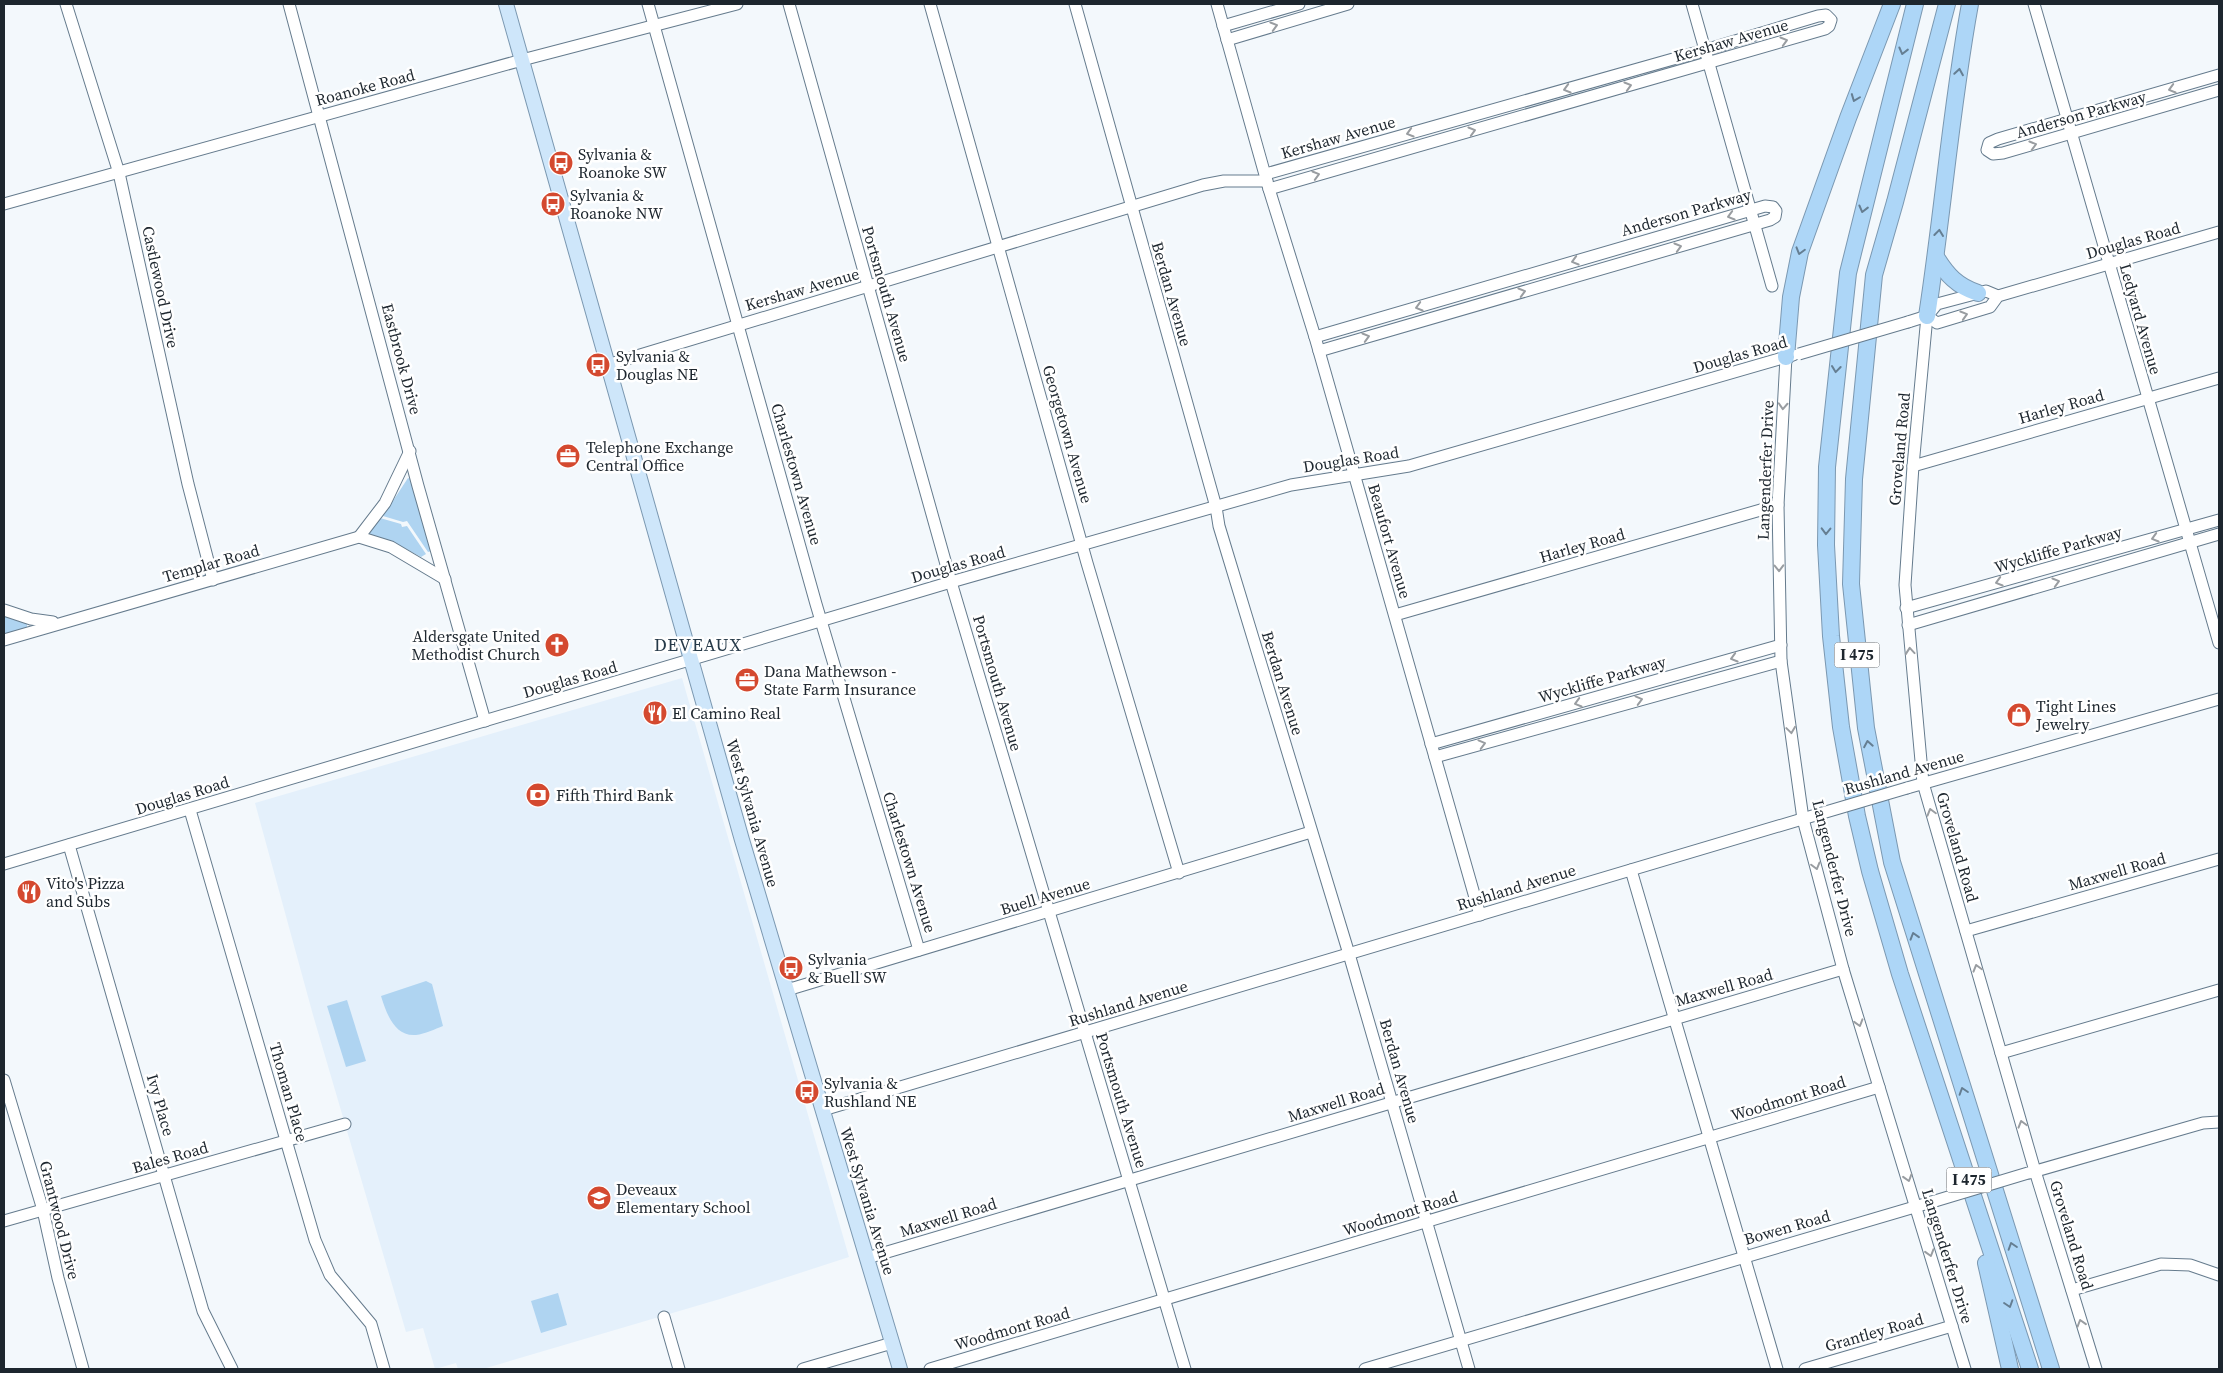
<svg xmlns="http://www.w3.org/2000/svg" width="2223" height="1373" font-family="'Source Serif 4',serif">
<rect width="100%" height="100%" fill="#f3f8fc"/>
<path fill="#e4f0fb" d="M682 678 849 1257 720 1299 483 1369H458L456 1363 435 1369 423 1328 406 1332 313 1015 255 803Z"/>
<g fill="#afd4f1">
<path d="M408 478 413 480 432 551 428 552 407 521 403 522 383 516Z"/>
<path d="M380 518 401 524 402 527 407 526 426 554 421 557 395 543 366 535 367 531Z"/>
<path d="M4 613 27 623V628L4 634Z"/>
<path d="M426 981 432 984 443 1026C435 1029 425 1034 416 1035 394 1037 386 1012 381 996Z"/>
<path d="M347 1000 366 1061 346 1067 327 1006Z"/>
<path d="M558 1293 567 1325 541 1333 531 1301Z"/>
</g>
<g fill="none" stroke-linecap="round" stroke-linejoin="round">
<defs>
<g id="minor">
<path d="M66 4 119 173 188 484 213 580"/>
<path d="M289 4 418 486 485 721"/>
<path d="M648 4 816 604 919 950"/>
<path d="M789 4 951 582 1185 1369"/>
<path d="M930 4 1087 563 1179 873"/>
<path d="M1075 4 1216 507 1219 526 1349 954 1469 1369"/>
<path d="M1217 4 1269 189 1315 337 1480 915"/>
<path d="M1692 4 1772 286"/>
<path d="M2034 4 2219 643"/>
<path d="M1223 26 1299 4"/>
<path d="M1227 40 1348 4"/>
<path d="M2219 75 1998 139 1989 143 1987 150 1993 154 2003 153 2219 90"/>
<path d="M1266 174 1705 50 1818 16 1826 15 1831 20 1829 26 1825 29 1269 189"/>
<path d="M4 204 522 60 737 4"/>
<path d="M1927 316 1913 466 1905 585 1923 783 2035 1171 2096 1369"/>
<path d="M1927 316 1937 323 1990 307 1998 296 2219 232"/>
<path d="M1908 322 1927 316 1937 304 1986 291 1998 296"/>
<path d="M1315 337 1765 206 1773 207 1776 211 1775 217 1770 220 1319 351"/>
<path d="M1786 357 1778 505 1781 661 1803 819 1843 969 1965 1369"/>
<path d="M607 365 1203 185 1224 181H1267"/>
<path d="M1913 466 2219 378"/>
<path d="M359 537 385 503 410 451"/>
<path d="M1906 608 2219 520"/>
<path d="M4 610 31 619 53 622"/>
<path d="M1395 615 1778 505"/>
<path d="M1908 625 2219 534"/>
<path d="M4 640 359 537 391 547 445 579"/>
<path d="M1431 744 1781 645"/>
<path d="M1435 757 1781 661"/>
<path d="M1907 788 2219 699"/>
<path d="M190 810 315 1240 330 1275 371 1324 384 1369"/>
<path d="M69 845 203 1311 232 1369"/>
<path d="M4 864 951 582 1291 485 1409 466 1793 355"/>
<path d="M1631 870 1777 1369"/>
<path d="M1966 931 2219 859"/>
<path d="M787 990 1311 832"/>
<path d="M2001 1053 2219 990"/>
<path d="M4 1080 43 1210 58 1278 83 1369"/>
<path d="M823 1110 1819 814"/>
<path d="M2029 1173 2203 1123 2219 1122"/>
<path d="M4 1221 345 1124"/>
<path d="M867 1258 1843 969"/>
<path d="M2072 1290 2161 1264 2190 1265 2219 1275"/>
<path d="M664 1317 679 1369"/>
<path d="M803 1369 892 1343"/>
<path d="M930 1369 1879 1087"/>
<path d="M1365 1369 1935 1201"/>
<path d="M1805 1369 1952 1326"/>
</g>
<path id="major" d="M506 4 742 840 900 1369"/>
<g id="highway">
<path d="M1915 4 1848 273 1827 467 1826 545 1831 636 1841 727 1857 816 1870 871 1900 974 2030 1369"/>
<path d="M1947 4 1895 202 1874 275 1854 479 1851 584 1866 728 1892 862 2051 1369"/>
<path d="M1936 257C1947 275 1957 286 1978 293"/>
<path d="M1927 316C1943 212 1951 107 1970 4"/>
<path d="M1786 357 1791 297 1800 252 1848 118 1892 4"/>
<path d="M1986 1263 2010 1369"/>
</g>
</defs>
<use href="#minor" stroke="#657b8d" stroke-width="13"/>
<use href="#major" stroke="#7b98b1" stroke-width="16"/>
<use href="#highway" stroke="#7b98b1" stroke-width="18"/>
<use href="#minor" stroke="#fff" stroke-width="11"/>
<use href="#major" stroke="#cee6fa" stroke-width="14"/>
<use href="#highway" stroke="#add6f7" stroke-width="16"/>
<defs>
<g id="minor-bridge">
<path d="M1799 354 1908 322"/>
<path d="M1819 814 1907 788"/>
<path d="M1935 1201 2028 1173"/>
</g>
</defs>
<use href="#minor-bridge" stroke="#657b8d" stroke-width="13" stroke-linecap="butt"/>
<use href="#minor-bridge" stroke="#fff" stroke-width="11"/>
</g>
<defs><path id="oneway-chevron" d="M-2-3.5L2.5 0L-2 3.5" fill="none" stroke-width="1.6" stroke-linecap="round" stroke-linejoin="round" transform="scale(1.25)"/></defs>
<g stroke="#999da1">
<use href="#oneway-chevron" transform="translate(1274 26) rotate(-16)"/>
<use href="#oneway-chevron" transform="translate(1784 41) rotate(-16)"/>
<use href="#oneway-chevron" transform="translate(1628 86) rotate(-16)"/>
<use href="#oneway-chevron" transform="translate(1567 89) rotate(164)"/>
<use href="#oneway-chevron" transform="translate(2172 89) rotate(164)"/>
<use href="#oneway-chevron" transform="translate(1472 131) rotate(-16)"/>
<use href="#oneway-chevron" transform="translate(1410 133) rotate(164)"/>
<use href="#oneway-chevron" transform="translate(2033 145) rotate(-16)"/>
<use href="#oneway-chevron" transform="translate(1316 175) rotate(-16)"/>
<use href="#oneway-chevron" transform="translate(1731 216) rotate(164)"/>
<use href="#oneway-chevron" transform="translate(1678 247) rotate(-16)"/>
<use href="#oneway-chevron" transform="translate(1575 261) rotate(164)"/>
<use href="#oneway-chevron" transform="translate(1522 292) rotate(-16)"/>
<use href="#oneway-chevron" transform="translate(1419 307) rotate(164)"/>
<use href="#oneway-chevron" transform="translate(1964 315) rotate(-17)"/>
<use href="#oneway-chevron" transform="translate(1366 337) rotate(-16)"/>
<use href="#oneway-chevron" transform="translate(1783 406) rotate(93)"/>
<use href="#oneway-chevron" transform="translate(2155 538) rotate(164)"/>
<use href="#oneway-chevron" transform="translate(1779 568) rotate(89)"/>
<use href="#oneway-chevron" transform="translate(1999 582) rotate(164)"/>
<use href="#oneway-chevron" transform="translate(2056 582) rotate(-16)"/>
<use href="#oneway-chevron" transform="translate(1910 651) rotate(-95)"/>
<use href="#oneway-chevron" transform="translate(1734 658) rotate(164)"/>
<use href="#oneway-chevron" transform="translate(1639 700) rotate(-15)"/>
<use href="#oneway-chevron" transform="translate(1578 703) rotate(164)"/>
<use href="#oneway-chevron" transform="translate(1791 730) rotate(82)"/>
<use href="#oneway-chevron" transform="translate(1482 744) rotate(-15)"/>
<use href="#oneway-chevron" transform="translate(1931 812) rotate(-106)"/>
<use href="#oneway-chevron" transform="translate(1816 866) rotate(75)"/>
<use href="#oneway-chevron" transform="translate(1977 968) rotate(-106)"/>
<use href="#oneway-chevron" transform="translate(1859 1023) rotate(73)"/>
<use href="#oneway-chevron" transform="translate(2022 1124) rotate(-106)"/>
<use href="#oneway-chevron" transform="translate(1908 1178) rotate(73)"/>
<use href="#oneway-chevron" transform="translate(1930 1253) rotate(73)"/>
<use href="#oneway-chevron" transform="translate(2081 1323) rotate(-107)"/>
</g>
<g stroke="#657e92">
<use href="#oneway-chevron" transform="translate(1903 51) rotate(104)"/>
<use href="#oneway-chevron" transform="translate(1959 72) rotate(-81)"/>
<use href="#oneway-chevron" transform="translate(1855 98) rotate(111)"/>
<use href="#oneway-chevron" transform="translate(1863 209) rotate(104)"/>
<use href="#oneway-chevron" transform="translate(1939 233) rotate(-83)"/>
<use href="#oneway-chevron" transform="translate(1800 251) rotate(106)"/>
<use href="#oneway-chevron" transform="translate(1836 369) rotate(97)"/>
<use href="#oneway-chevron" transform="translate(1826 531) rotate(91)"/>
<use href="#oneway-chevron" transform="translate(1868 744) rotate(-100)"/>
<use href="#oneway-chevron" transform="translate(1914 936) rotate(-107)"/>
<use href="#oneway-chevron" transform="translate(1963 1091) rotate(-108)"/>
<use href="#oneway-chevron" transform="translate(2012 1246) rotate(-108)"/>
<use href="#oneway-chevron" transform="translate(2009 1304) rotate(72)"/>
</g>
<defs>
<symbol id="bus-disc" viewBox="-11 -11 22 22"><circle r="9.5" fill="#d4492f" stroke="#fff"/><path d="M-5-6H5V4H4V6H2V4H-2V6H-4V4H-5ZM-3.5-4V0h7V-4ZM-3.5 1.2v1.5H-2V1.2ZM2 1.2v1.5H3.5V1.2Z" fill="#fff"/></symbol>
<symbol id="office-disc" viewBox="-11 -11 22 22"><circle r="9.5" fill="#d4492f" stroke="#fff"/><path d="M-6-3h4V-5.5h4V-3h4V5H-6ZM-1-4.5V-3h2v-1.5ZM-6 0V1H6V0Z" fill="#fff"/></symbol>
<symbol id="church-disc" viewBox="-11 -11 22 22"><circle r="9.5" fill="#d4492f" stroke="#fff"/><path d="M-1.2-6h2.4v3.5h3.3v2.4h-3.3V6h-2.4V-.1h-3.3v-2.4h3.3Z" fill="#fff"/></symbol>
<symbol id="restaurant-disc" viewBox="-11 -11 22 22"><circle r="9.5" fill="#d4492f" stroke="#fff"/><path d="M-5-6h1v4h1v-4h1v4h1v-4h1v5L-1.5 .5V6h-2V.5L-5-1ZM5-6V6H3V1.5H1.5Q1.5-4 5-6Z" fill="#fff"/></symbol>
<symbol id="shop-disc" viewBox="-11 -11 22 22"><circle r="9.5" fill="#d4492f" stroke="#fff"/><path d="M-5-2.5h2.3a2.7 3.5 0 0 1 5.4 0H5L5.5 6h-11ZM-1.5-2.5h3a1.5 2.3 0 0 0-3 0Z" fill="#fff"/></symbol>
<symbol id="bank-disc" viewBox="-11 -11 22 22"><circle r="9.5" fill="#d4492f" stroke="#fff"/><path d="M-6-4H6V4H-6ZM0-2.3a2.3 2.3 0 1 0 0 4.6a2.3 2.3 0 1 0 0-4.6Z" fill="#fff"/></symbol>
<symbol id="school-disc" viewBox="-11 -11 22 22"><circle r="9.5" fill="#d4492f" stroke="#fff"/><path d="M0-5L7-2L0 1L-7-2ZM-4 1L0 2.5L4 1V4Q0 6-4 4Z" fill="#fff"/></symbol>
</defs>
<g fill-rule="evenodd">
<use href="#bus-disc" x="547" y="149" width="28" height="28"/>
<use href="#bus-disc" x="539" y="190" width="28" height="28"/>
<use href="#bus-disc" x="584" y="351" width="28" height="28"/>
<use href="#office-disc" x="554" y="442" width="28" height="28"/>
<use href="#church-disc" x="543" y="631" width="28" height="28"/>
<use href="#office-disc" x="733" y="666" width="28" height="28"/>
<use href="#restaurant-disc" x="641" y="699" width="28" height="28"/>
<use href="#shop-disc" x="2005" y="701" width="28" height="28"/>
<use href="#bank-disc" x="524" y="781" width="28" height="28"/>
<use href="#restaurant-disc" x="15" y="878" width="28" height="28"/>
<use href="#bus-disc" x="777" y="954" width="28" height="28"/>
<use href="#bus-disc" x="793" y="1078" width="28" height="28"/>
<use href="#school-disc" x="585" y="1184" width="28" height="28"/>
</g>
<g text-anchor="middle" stroke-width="5" stroke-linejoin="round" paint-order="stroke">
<g fill="#fff" stroke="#61676d" stroke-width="1">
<rect x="1834.5" y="642.5" width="45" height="25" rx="4"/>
<rect x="1946.5" y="1167.5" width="45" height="25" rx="4"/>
</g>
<g font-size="15" font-weight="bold" fill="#1d262e">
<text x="1857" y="660">I 475</text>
<text x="1969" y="1185">I 475</text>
</g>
<g font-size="16" fill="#1d262e" stroke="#fff">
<text transform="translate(1731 40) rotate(-16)" y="6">Kershaw Avenue</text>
<text transform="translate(365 87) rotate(-15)" y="6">Roanoke Road</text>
<text transform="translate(2081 114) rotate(-16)" y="6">Anderson Parkway</text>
<text transform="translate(1338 137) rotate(-16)" y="6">Kershaw Avenue</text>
<text transform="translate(1686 212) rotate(-16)" y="6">Anderson Parkway</text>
<text transform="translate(2133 240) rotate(-16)" y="6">Douglas Road</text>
<text transform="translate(161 287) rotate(78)" y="6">Castlewood Drive</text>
<text transform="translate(802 289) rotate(-16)" y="6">Kershaw Avenue</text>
<text transform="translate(887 294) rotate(74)" y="6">Portsmouth Avenue</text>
<text transform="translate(1172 294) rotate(74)" y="6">Berdan Avenue</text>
<text transform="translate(2141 319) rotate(74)" y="6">Ledyard Avenue</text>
<text transform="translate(1740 354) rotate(-16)" y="6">Douglas Road</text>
<text transform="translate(402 359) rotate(75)" y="6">Eastbrook Drive</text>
<text transform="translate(2061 406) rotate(-16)" y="6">Harley Road</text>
<text transform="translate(1068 434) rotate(74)" y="6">Georgetown Avenue</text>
<text transform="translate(1899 449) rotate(-85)" y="6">Groveland Road</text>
<text transform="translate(1351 459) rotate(-9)" y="6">Douglas Road</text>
<text transform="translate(1765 470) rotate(-88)" y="6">Langenderfer Drive</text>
<text transform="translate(797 474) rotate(74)" y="6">Charlestown Avenue</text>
<text transform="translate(1390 541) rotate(74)" y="6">Beaufort Avenue</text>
<text transform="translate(1582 545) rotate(-16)" y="6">Harley Road</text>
<text transform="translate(2058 549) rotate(-16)" y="6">Wyckliffe Parkway</text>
<text transform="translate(211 563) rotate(-16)" y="6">Templar Road</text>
<text transform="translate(958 564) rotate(-16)" y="6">Douglas Road</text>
<text transform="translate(570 679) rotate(-16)" y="6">Douglas Road</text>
<text transform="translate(1602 679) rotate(-16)" y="6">Wyckliffe Parkway</text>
<text transform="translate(998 683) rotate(74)" y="6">Portsmouth Avenue</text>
<text transform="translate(1283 683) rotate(73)" y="6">Berdan Avenue</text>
<text transform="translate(1904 772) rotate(-16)" y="6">Rushland Avenue</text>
<text transform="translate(182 795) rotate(-17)" y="6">Douglas Road</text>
<text transform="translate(753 813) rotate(74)" y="6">West Sylvania Avenue</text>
<text transform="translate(1958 847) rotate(74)" y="6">Groveland Road</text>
<text transform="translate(910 862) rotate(73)" y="6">Charlestown Avenue</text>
<text transform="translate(1835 868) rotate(76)" y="6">Langenderfer Drive</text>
<text transform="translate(2117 871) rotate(-16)" y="6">Maxwell Road</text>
<text transform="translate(1516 887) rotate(-17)" y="6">Rushland Avenue</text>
<text transform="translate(1045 896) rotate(-17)" y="6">Buell Avenue</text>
<text transform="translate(1724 987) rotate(-16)" y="6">Maxwell Road</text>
<text transform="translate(1128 1003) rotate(-17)" y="6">Rushland Avenue</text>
<text transform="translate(1400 1071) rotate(74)" y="6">Berdan Avenue</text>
<text transform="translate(289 1092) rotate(74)" y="6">Thoman Place</text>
<text transform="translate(1788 1098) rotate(-17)" y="6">Woodmont Road</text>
<text transform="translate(1122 1100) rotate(73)" y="6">Portsmouth Avenue</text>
<text transform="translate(1336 1102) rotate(-17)" y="6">Maxwell Road</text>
<text transform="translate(161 1105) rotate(74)" y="6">Ivy Place</text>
<text transform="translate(170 1157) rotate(-16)" y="6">Bales Road</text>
<text transform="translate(868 1201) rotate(73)" y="6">West Sylvania Avenue</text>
<text transform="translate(1400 1213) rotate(-17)" y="6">Woodmont Road</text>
<text transform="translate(948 1217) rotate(-17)" y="6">Maxwell Road</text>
<text transform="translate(60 1220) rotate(76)" y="6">Grantwood Drive</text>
<text transform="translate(1787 1227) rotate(-16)" y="6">Bowen Road</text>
<text transform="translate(2072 1235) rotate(73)" y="6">Groveland Road</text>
<text transform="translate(1948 1256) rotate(73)" y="6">Langenderfer Drive</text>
<text transform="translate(1012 1328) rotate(-16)" y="6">Woodmont Road</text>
<text transform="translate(1874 1332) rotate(-16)" y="6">Grantley Road</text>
</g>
<g font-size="16" fill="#1d262e" stroke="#fff" text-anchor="start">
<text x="578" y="160">Sylvania &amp;<tspan x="578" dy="18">Roanoke SW</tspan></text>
<text x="570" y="201">Sylvania &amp;<tspan x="570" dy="18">Roanoke NW</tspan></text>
<text x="616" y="362">Sylvania &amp;<tspan x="616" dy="18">Douglas NE</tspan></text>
<text x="586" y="453">Telephone Exchange<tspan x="586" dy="18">Central Office</tspan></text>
<text x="540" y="642" text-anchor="end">Aldersgate United<tspan x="540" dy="18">Methodist Church</tspan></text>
<text x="764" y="677">Dana Mathewson -<tspan x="764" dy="18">State Farm Insurance</tspan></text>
<text x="2036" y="712">Tight Lines<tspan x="2036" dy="18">Jewelry</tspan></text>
<text x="672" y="719">El Camino Real</text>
<text x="556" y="801">Fifth Third Bank</text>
<text x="46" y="889">Vito's Pizza<tspan x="46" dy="18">and Subs</tspan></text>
<text x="808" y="965">Sylvania<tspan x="808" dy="18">&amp; Buell SW</tspan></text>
<text x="824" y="1089">Sylvania &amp;<tspan x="824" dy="18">Rushland NE</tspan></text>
<text x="616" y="1195">Deveaux<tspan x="616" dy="18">Elementary School</tspan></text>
</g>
<g font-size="18" letter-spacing="1" fill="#263a49" stroke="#fff">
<text x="698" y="651">DEVEAUX</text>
</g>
</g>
<rect width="2223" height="1373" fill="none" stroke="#1d262e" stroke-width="10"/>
</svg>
